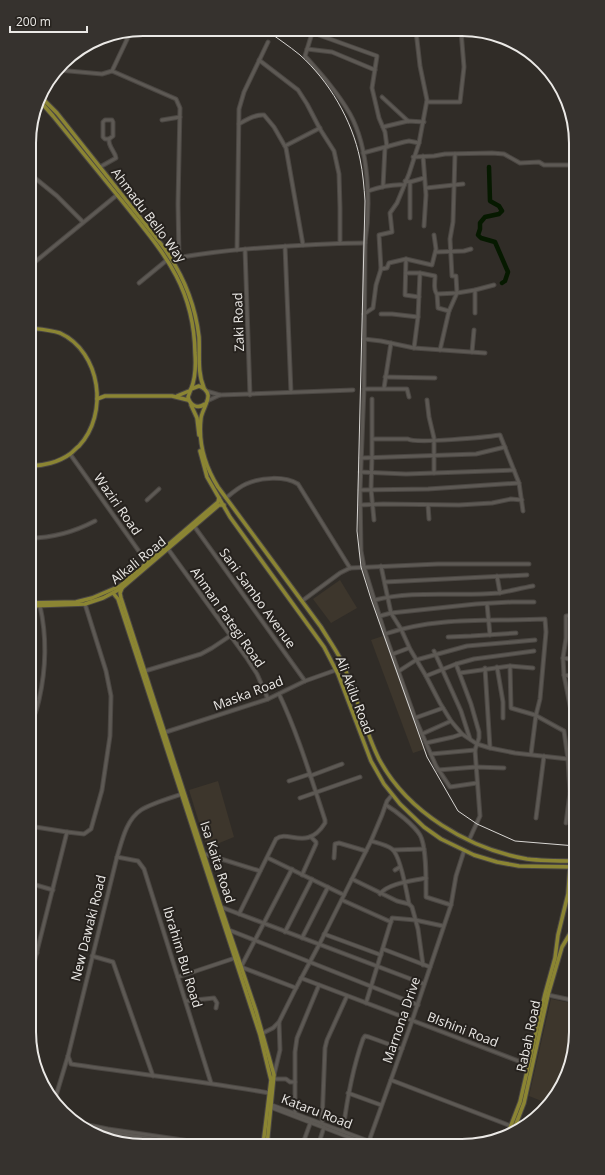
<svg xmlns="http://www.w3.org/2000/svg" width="605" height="1175" font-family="'Open Sans',sans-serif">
<rect width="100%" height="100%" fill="#302c27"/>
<g fill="#3d362c">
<path d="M340 580 357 608 331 623 313 599Z"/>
<path d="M383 636 425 749 413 753 371 640Z"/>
<path d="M218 781 234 837 207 848 189 790Z"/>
<path d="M551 999 576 1004V1040L552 1102 549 1104 529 1096Z"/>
</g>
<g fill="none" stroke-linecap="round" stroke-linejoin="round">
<path stroke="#061900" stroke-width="4.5" d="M489 167 490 201 499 206 502 211 499 214 485 217 480 223V229L478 235 481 238 495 242 508 272 505 281 502 283"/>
<defs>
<g id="minor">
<path d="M305 30 377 56 372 88 379 118 385 132 387 147"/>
<path d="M313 30 305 56C322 75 338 93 350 114 369 148 371 205 365 243L364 389 360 490 361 551 364 567 385 634 415 718 436 766 450 787 477 783"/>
<path d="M307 49 332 52 375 70"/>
<path d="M259 60 298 90 307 104 320 129 334 151 339 174 340 208V243"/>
<path d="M58 70 102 74 112 71 131 31"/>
<path d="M112 71 176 99 180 108 178 204 179 257"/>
<path d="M382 97 408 121"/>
<path d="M427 102H460L464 67 461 31"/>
<path d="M105 120H112L113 122V136L109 139H105L103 137V122Z"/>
<path d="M162 120 180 117"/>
<path d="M239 124C246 120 255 114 264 115L274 127 286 148 303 245"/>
<path d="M383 127 408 121 424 122"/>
<path d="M285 146 320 128"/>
<path d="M363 153 404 142 409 141 419 143"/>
<path d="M423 156 426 195 424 226"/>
<path d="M413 157 434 156 445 154 492 153 504 154 520 163 539 162 544 165H576"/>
<path d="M100 167 116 158C115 151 108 147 109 139"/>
<path d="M30 174 57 196 83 222"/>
<path d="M405 181 410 182V218"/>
<path d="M410 182 424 178"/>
<path d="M383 187 385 147"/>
<path d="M426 188 463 184"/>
<path d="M368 191C380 187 391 184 404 185"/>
<path d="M285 246 291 392"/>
<path d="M245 249 250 395"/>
<path d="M237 250 239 109 244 92 268 42"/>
<path d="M436 252 464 251 471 249"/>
<path d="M406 259 405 295 419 297"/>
<path d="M173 260 177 258C209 252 242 249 275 247 305 245 335 243 365 243"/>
<path d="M30 266 117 195"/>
<path d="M381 269 387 268 389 263 406 259 432 265 436 249 434 235"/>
<path d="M406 273H420L435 276V277C435 282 433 290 437 294L438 308 449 311 440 350"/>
<path d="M139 283 167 260"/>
<path d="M475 290V313"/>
<path d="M437 294 457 293 456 276H452L450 239 453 222 455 154"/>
<path d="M449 311 457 293 475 290 494 285"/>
<path d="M364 314 373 308 376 285 381 269 379 235 392 232 390 213 397 203 409 174 419 143 427 100 420 66 416 31"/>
<path d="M381 314H392L418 317"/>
<path d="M364 339 381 341 414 348 485 353"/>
<path d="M414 348 418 317 420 273"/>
<path d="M472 352 474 330"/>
<path d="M385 377 435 378"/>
<path d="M384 388 391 343"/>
<path d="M364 389H407L409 397"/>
<path d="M206 391 220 395 353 390"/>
<path d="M372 399V456L371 489 374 520"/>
<path d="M427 400 429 417 434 438V473"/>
<path d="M207 401 220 395"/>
<path d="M373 439H408C415 444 487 437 500 435L519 483 523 511"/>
<path d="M70 454 148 564"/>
<path d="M361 458 476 454 505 447"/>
<path d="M360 472 406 474 514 470"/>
<path d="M360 490 428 489 519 483"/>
<path d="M226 498C232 493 239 487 246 484 261 477 285 476 298 484L350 568"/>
<path d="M147 500 159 489"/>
<path d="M360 505 383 504 459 505 492 503 511 499 522 500"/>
<path d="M428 505 429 519"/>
<path d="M194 526 305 681"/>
<path d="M30 538C54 538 74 532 95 521"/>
<path d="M168 549 246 657 257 674 268 699"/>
<path d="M381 566 391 613 401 629 410 649 426 676 440 703 451 721 462 734 477 744 490 748 515 753 568 759"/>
<path d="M497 576 500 593"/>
<path d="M385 582 527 575"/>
<path d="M375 600C415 590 458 597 499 593 510 591 522 588 533 586"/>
<path d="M302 601 340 573 350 568 438 564H529"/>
<path d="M487 604 490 635"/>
<path d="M380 616 391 613 476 604 512 602H534"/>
<path d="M385 634C439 616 491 622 545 619L546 632 540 699 536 715 531 754"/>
<path d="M448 637 471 636 516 633"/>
<path d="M434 651 461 711 470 739"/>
<path d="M393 654 409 648"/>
<path d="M563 658 576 660"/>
<path d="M456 664 471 704 479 732V738L475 750 480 816 469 840"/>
<path d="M510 666 511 708 535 715 564 731 568 759 570 793 566 823"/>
<path d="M497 667 503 702V718"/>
<path d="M485 668 490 748"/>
<path d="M145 671 201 654 212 648 230 636"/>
<path d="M399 671 416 660 467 646 535 640"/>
<path d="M460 673 510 666 533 668"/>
<path d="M564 675 576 677"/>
<path d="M426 676 456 664 474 659 534 651"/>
<path d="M575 690H576"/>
<path d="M415 718 443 708"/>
<path d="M29 723C35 717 37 708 39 700 46 669 47 637 40 606"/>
<path d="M166 732 268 699 305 681 336 670"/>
<path d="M422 734 451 721"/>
<path d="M576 736 564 675 563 658 566 638V616L576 615"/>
<path d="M29 740 34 729 32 720"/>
<path d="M426 743 453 737 462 734"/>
<path d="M431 754 475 750"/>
<path d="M438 770 476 767 504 768"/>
<path d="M310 776 342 764"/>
<path d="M289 781 310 774"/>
<path d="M570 793 576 794"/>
<path d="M300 798 360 777"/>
<path d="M386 805C396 811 414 825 420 835 427 847 426 882 426 897L451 905 456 876 464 851"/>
<path d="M536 818 544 756"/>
<path d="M29 826 67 832"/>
<path d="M371 841C378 843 387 845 392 849 400 855 407 893 409 904L412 907 418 929 423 965"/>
<path d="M393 850 424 849"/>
<path d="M205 854 260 871"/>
<path d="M117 857 138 861 144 869 211 1083"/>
<path d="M268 858 344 895"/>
<path d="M334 858 335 844 339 843 366 851"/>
<path d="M395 870 400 867"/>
<path d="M302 875 316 844V842L311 837"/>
<path d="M352 879 397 901 409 904"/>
<path d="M29 883 53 890"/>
<path d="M380 894C388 883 413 881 426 878"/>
<path d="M342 900 391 922"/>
<path d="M221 907 424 984"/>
<path d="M239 914 276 839C288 829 307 852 325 823V820C311 778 298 734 279 694"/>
<path d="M229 930 418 1005"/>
<path d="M285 932 312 879"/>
<path d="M324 934 381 955"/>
<path d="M302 938 328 887"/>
<path d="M383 949 430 967"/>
<path d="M29 950 37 953"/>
<path d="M92 956 113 962 153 1076"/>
<path d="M241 967 292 869"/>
<path d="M241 967 296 988"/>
<path d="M178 977 235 958"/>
<path d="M301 978 529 1065"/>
<path d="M29 983 67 832 84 834 91 829 102 790 110 736 111 696 106 671 85 604"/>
<path d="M548 995 576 1001"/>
<path d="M186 1001 214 998 217 1003 216 1008"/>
<path d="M366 1003 392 918 415 920 443 926"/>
<path d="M263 1033 273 1028 279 1022 296 988 319 945 371 841 382 815 387 801 392 795"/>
<path d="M68 1056 71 1064C137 1074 203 1081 269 1093"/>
<path d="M274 1075 280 1050 279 1022"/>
<path d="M274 1079H286L290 1082H295"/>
<path d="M391 1080 511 1126"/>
<path d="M348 1093 381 1105"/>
<path d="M55 1099 68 1056 117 857C122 841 126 820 141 810 150 804 170 798 182 794"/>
<path d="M269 1104 382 1146"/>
<path d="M270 1107 372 1146"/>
<path d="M295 1113V1052L297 1038 319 985"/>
<path d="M78 1123 108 1129 217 1145"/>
<path d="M322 1123 325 1048 327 1040 347 996"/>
<path d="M93 1129 190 1145"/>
<path d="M343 1131C347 1099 352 1070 363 1039L365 1036 369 1037 402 1049"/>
<path d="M369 1141 412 1021 451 905"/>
<path d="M302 1146 311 1121"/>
<path d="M318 1146 324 1127"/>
</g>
<g id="major">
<path d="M40 96 57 113 161 244C182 272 195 302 199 337 200 354 197 372 204 388"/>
<path d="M39 100 53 116C76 144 99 173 122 201 162 251 194 285 195 353 196 366 196 377 191 389"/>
<path d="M177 396 189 391"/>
<path d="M97 399 105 396H172L188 400"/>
<path d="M205 404C198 409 190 406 188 397L191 389 199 386C204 388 207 390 208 395 209 401 202 411 201 418 198 443 205 466 218 487L321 627C327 637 334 647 340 658 356 690 363 727 379 759 407 812 469 849 527 859 543 861 560 861 576 861"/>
<path d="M191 405 197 418 199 435"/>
<path d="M200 451 207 477 230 517 324 647 338 674 371 761 384 784 400 804 424 827 441 839 474 855 497 862 519 866 576 867"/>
<path d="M30 466C43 466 59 462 70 454 73 452 76 448 79 446 109 414 101 352 60 333 51 330 39 329 30 328"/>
<path d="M122 588 120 593 121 598 221 907 256 1011 274 1075 267 1145"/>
<path d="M113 593 118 599 260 1035 271 1080 263 1145"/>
<path d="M29 603 76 602 92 598 120 586 218 502 219 498"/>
<path d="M29 606 85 604 103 598 122 588 219 505H224"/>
<path d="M514 1129 524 1103 548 995 562 947 571 932 576 916"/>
<path d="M508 1133 520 1102 545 994 555 958 558 935 568 894 570 867"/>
</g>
</defs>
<use href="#minor" stroke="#4b4743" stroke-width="5"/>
<use href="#major" stroke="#4b4743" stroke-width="5.5"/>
<use href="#minor" stroke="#5d5954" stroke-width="3"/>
<use href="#major" stroke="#8b8533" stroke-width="3.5"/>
<path stroke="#d8d6d3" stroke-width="1" d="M266 30C277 38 289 46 300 55 329 81 352 120 360 159 363 173 364 187 365 201L357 531 361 567 371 599 427 757 458 811 477 824 515 841 576 846"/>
</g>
<g text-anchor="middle" stroke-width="4" stroke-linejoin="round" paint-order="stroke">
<g font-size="13" fill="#ebe9e6" stroke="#26221e">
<text transform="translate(149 215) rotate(53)" y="5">Ahmadu Bello Way</text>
<text transform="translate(238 322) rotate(-92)" y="5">Zaki Road</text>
<text transform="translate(118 504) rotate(55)" y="5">Waziri Road</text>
<text transform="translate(138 560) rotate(-39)" y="5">Alkali Road</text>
<text transform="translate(258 598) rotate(54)" y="5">Sani Sambo Avenue</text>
<text transform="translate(228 617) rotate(55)" y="5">Ahman Pategi Road</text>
<text transform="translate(248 693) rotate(-21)" y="5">Maska Road</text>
<text transform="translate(355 695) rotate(69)" y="5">Ali Akilu Road</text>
<text transform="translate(218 862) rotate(72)" y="5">Isa Kaita Road</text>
<text transform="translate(88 928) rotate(-76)" y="5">New Dawaki Road</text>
<text transform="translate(183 957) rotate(73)" y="5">Ibrahim Bui Road</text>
<text transform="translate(401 1020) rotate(-71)" y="5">Marnona Drive</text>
<text transform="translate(463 1029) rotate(21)" y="5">BIshini Road</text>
<text transform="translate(528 1036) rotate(-78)" y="5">Rabah Road</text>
<text transform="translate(317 1111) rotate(21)" y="5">Kataru Road</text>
</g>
</g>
<path d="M0 0H605V1175H0ZM143 36H462A107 107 0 0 1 569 143V1032A107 107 0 0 1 462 1139H143A107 107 0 0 1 36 1032V143A107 107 0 0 1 143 36Z" fill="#36322e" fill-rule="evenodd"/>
<path fill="none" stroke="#ebe9e6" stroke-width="2" d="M143 36H462A107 107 0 0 1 569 143V1032A107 107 0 0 1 462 1139H143A107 107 0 0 1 36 1032V143A107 107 0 0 1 143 36Z"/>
<path d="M10 26v6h77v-6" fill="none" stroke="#ebe9e6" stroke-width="2"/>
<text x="16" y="26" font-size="12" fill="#ebe9e6" stroke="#26221e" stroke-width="3" paint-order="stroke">200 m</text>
</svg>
